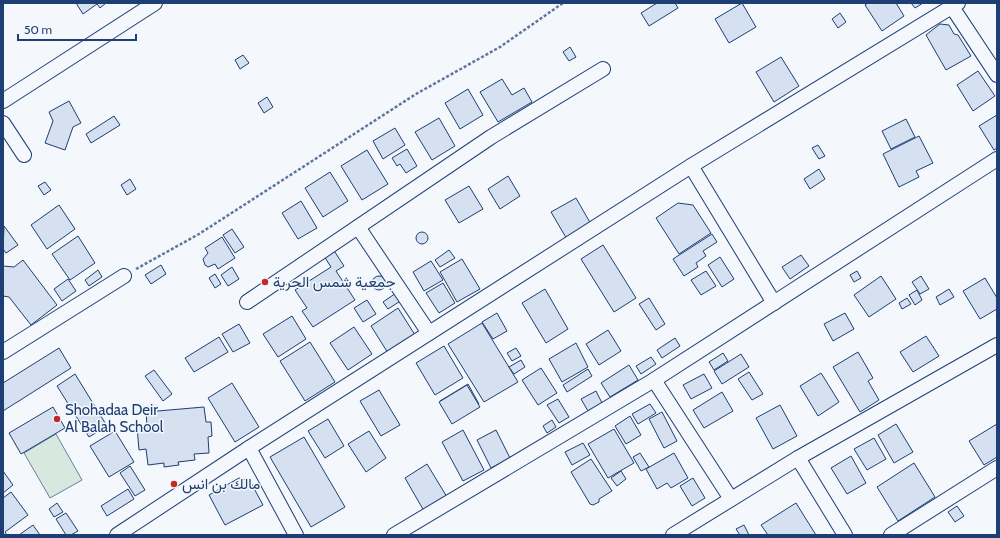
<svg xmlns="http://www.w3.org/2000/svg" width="1000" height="538" font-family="Cabin,Vazirmatn,sans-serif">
<rect width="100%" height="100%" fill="#f4f7fb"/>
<path fill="#d7e8df" stroke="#687fa3" d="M56 434 82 480 50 498 24 453Z"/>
<g fill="#d5e0f0" stroke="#1d3f73">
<path d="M76 3H106L100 8 97 4 83 14Z"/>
<path d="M657 3H675L678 8 649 26 641 13Z"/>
<path d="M742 3 756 27 729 43 715 19Z"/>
<path d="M868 3H896L904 16 882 31 865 5Z"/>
<path d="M911 3H923L915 8Z"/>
<path d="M840 13 846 22 838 28 832 19Z"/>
<path d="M940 24 949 25 954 34 958 35 971 56 946 70 926 35Z"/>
<path d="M570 47 576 57 569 61 563 52Z"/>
<path d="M243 55 249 63 240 69 235 60Z"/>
<path d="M781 57 799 86 774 102 756 72Z"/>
<path d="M978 71 995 96 973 111 957 85Z"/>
<path d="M502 79 512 95 524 88 532 102 498 122 480 92Z"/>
<path d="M468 89 483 115 460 129 445 103Z"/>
<path d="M267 97 273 107 264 113 258 103Z"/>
<path d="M69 101 81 123 73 127 65 150 45 143 53 121 49 112Z"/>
<path d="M997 115V148L994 150 979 126Z"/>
<path d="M114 116 120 125 91 143 86 134Z"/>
<path d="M439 118 455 146 432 160 415 132Z"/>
<path d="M906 119 915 137 891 149 882 131Z"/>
<path d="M395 128 405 145 383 159 373 141Z"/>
<path d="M919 136 933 163 916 171 919 177 899 187 883 154Z"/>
<path d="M818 145 825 156 819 159 812 148Z"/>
<path d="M407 149 417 166 406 173 400 164 397 166 392 158Z"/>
<path d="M367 150 388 184 362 200 341 166Z"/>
<path d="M819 169 825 179 810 189 804 179Z"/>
<path d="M330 172 348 201 323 217 305 188Z"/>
<path d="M508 176 520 196 500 209 488 189Z"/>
<path d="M130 179 136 189 127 195 121 185Z"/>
<path d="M45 182 51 190 44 195 38 186Z"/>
<path d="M469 186 483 209 459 223 445 200Z"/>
<path d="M576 198 592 226 568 241 551 212Z"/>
<path d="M301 201 317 228 298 239 282 213Z"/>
<path d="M678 203 693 205 711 233 679 254 656 218Z"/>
<path d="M59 205 75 229 47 249 31 225Z"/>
<path d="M4 226 18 245 6 253 3 249Z"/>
<path d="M232 229 244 247 235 253 223 235Z"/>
<circle cx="422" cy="238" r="6"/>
<path d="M712 234 717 242 703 251 706 256 696 263 698 267 684 276 673 259Z"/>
<path d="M78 236 95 263 70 280 52 254Z"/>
<path d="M222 237 235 258 218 269 215 264 208 267 205 265 203 259 208 253 205 248Z"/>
<path d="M603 245 636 298 614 312 581 259Z"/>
<path d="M333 249 344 266 336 271 355 300 313 327 302 311 307 308 295 290 331 267 324 256Z"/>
<path d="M449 250 455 258 440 267 435 260Z"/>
<path d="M801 255 809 266 790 279 782 267Z"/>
<path d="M720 257 734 279 722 287 708 265Z"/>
<path d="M462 259 480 289 457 302 440 272Z"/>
<path d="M23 260 57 305 31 325 9 297 3 296V266L14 267Z"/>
<path d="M431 261 443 280 424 291 413 272Z"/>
<path d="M161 265 166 274 151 284 145 275Z"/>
<path d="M232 267 239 279 228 286 221 275Z"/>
<path d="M98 270 102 277 89 286 85 280Z"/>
<path d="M706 271 716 286 701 295 691 280Z"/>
<path d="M857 271 861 278 854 282 850 275Z"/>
<path d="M215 274 221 284 215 288 209 278Z"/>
<path d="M881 276 896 299 869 317 854 295Z"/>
<path d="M921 276 929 289 920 294 912 282Z"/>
<circle cx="379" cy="283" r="7"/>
<path d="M985 278 997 298V309L980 319 963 291Z"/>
<path d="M68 279 76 291 62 301 54 289Z"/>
<path d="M443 283 455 303 439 313 426 293Z"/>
<path d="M545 289 568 329 546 343 522 303Z"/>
<path d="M949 289 954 297 940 305 936 297Z"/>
<path d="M917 290 922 300 915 305 909 295Z"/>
<path d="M396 293 402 300 388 309 383 302Z"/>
<path d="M649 298 665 324 656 330 639 304Z"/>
<path d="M907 298 911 304 902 309 899 303Z"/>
<path d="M367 300 376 314 363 322 354 308Z"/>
<path d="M398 308 415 335 388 353 371 326Z"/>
<path d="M497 313 507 331 493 339 482 322Z"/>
<path d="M845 313 854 329 833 341 824 324Z"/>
<path d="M292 316 306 339 278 357 263 334Z"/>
<path d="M482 323 518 382 484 402 448 344Z"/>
<path d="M239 324 250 343 233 352 222 334Z"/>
<path d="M354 327 372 354 348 370 330 343Z"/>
<path d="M608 330 621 351 599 365 586 344Z"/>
<path d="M926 336 939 356 913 372 900 352Z"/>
<path d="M219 337 228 352 194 372 185 358Z"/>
<path d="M675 338 680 346 662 358 657 350Z"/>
<path d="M310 342 335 382 305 401 280 361Z"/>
<path d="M576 343 588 367 562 382 549 359Z"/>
<path d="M444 346 463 378 435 395 416 363Z"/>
<path d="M59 348 71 368 3 411V383Z"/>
<path d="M516 348 521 356 512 361 507 353Z"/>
<path d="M858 352 873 378 868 381 879 400 860 412 833 367Z"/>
<path d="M723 353 728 361 714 370 709 362Z"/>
<path d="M741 354 749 367 722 384 714 371Z"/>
<path d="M651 357 656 364 641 374 636 366Z"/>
<path d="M521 360 525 367 514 374 509 367Z"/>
<path d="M629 365 638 380 610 397 601 383Z"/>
<path d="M541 368 557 393 538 405 522 380Z"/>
<path d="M588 369 592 376 567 392 563 385Z"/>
<path d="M154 370 172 394 163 401 145 376Z"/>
<path d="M749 372 763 394 752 400 738 379Z"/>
<path d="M821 373 839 402 818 416 800 386Z"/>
<path d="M75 374 107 426 89 437 57 386Z"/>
<path d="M704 374 712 388 691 399 683 385Z"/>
<path d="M232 383 259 427 235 442 208 398Z"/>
<path d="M468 384 479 404 451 420 440 401Z"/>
<path d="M467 385 480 407 452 424 439 402Z"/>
<path d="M379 390 400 425 381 436 360 401Z"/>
<path d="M596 391 602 403 588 411 581 399Z"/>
<path d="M722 392 733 411 704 428 693 410Z"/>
<path d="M558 399 569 417 559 423 547 405Z"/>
<path d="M650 404 656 413 638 424 632 414Z"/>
<path d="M780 405 797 436 773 449 756 418Z"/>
<path d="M53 407 65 428 21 454 9 433Z"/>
<path d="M204 407 206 422H211L212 436 208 437 209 453 194 454 195 460 178 462 179 465 164 467V463L148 465 146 449 139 450 137 427 147 426 146 412Z"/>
<path d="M662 412 677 441 664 448 649 419Z"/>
<path d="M630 416 641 435 626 444 615 426Z"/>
<path d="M328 419 344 446 325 458 308 431Z"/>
<path d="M552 420 556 427 547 433 543 426Z"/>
<path d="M896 424 913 452 894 463 878 435Z"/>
<path d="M997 424V457L984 465 969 441Z"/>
<path d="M614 429 634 463 608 478 588 444Z"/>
<path d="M463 430 484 470 463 481 442 442Z"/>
<path d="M496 430 510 458 491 468 477 440Z"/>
<path d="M115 431 134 462 109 477 90 446Z"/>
<path d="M369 431 386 458 366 472 348 444Z"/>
<path d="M304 437 345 507 311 527 270 457Z"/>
<path d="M874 438 886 459 867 470 854 449Z"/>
<path d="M583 443 590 455 572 465 565 452Z"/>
<path d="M640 453 649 467 641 471 633 457Z"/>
<path d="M674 453 688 478 671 488 667 483 657 489 646 469Z"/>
<path d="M851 456 866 483 847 494 831 468Z"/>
<path d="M591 459 612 491 599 499V502L593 505 590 504 571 472Z"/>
<path d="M914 463 935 497 898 521 877 487Z"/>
<path d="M427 464 447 497 424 511 405 478Z"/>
<path d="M130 466 145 490 135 496 120 473Z"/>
<path d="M3 471 13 485 3 493Z"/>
<path d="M621 471 626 479 617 486 611 478Z"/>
<path d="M239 478 250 481 263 505 225 525 209 495Z"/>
<path d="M693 478 705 498 692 506 680 486Z"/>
<path d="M128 489 134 499 107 516 101 506Z"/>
<path d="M11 492 28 515 5 532 7 535H3V498Z"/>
<path d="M57 503 63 512 54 517 49 509Z"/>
<path d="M796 503 816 535H768L761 525Z"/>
<path d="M957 506 964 516 955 522 948 512Z"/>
<path d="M66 513 78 531 71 535H66L56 519Z"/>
<path d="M33 525 40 535H19Z"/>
<path d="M744 525 749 535H740L736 529Z"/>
</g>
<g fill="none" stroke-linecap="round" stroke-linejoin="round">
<defs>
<g id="minor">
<path d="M952 7 997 75"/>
<path d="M3 101 155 3"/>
<path d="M3 123 24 155"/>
<path d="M691 166 774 303"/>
<path d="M358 227 429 333"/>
<path d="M247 302 491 137 603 69"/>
<path d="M3 352 124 276"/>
<path d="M654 380 731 499"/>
<path d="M249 448 296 535"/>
<path d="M798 458 845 535"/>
<path d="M117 535 249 448 691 166 958 3"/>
<path d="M394 535 654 380 997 159"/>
<path d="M673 535 798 458 997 345"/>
<path d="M891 535 997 468"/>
</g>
</defs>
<use href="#minor" stroke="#1d3f73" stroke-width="16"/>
<path stroke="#5e769c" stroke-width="2.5" stroke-dasharray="3 2" stroke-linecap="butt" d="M136 269 199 234 416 94 500 47 563 3"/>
<use href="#minor" stroke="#f4f7fb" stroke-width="14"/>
</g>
<g fill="#c62828" stroke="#f4f7fb" stroke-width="1.5">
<circle cx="265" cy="282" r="4"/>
<circle cx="57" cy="419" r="4"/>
<circle cx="174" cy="484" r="4"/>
</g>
<g text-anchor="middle" stroke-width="3" stroke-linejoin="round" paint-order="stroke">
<g font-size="15" fill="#1d3f73" stroke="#f4f7fb" text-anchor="start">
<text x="273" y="287">جمعية شمس الحرية</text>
<text x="65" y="415">Shohadaa Deir<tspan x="65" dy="17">Al Balah School</tspan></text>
<text x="182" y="489">مالك بن انس</text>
</g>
</g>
<rect width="1000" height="538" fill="none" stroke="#1d3f73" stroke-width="8"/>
<path d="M18 34v6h118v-6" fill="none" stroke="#1d3f73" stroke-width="2"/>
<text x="24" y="34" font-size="12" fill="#1d3f73" stroke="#f4f7fb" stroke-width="3" paint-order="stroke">50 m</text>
</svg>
